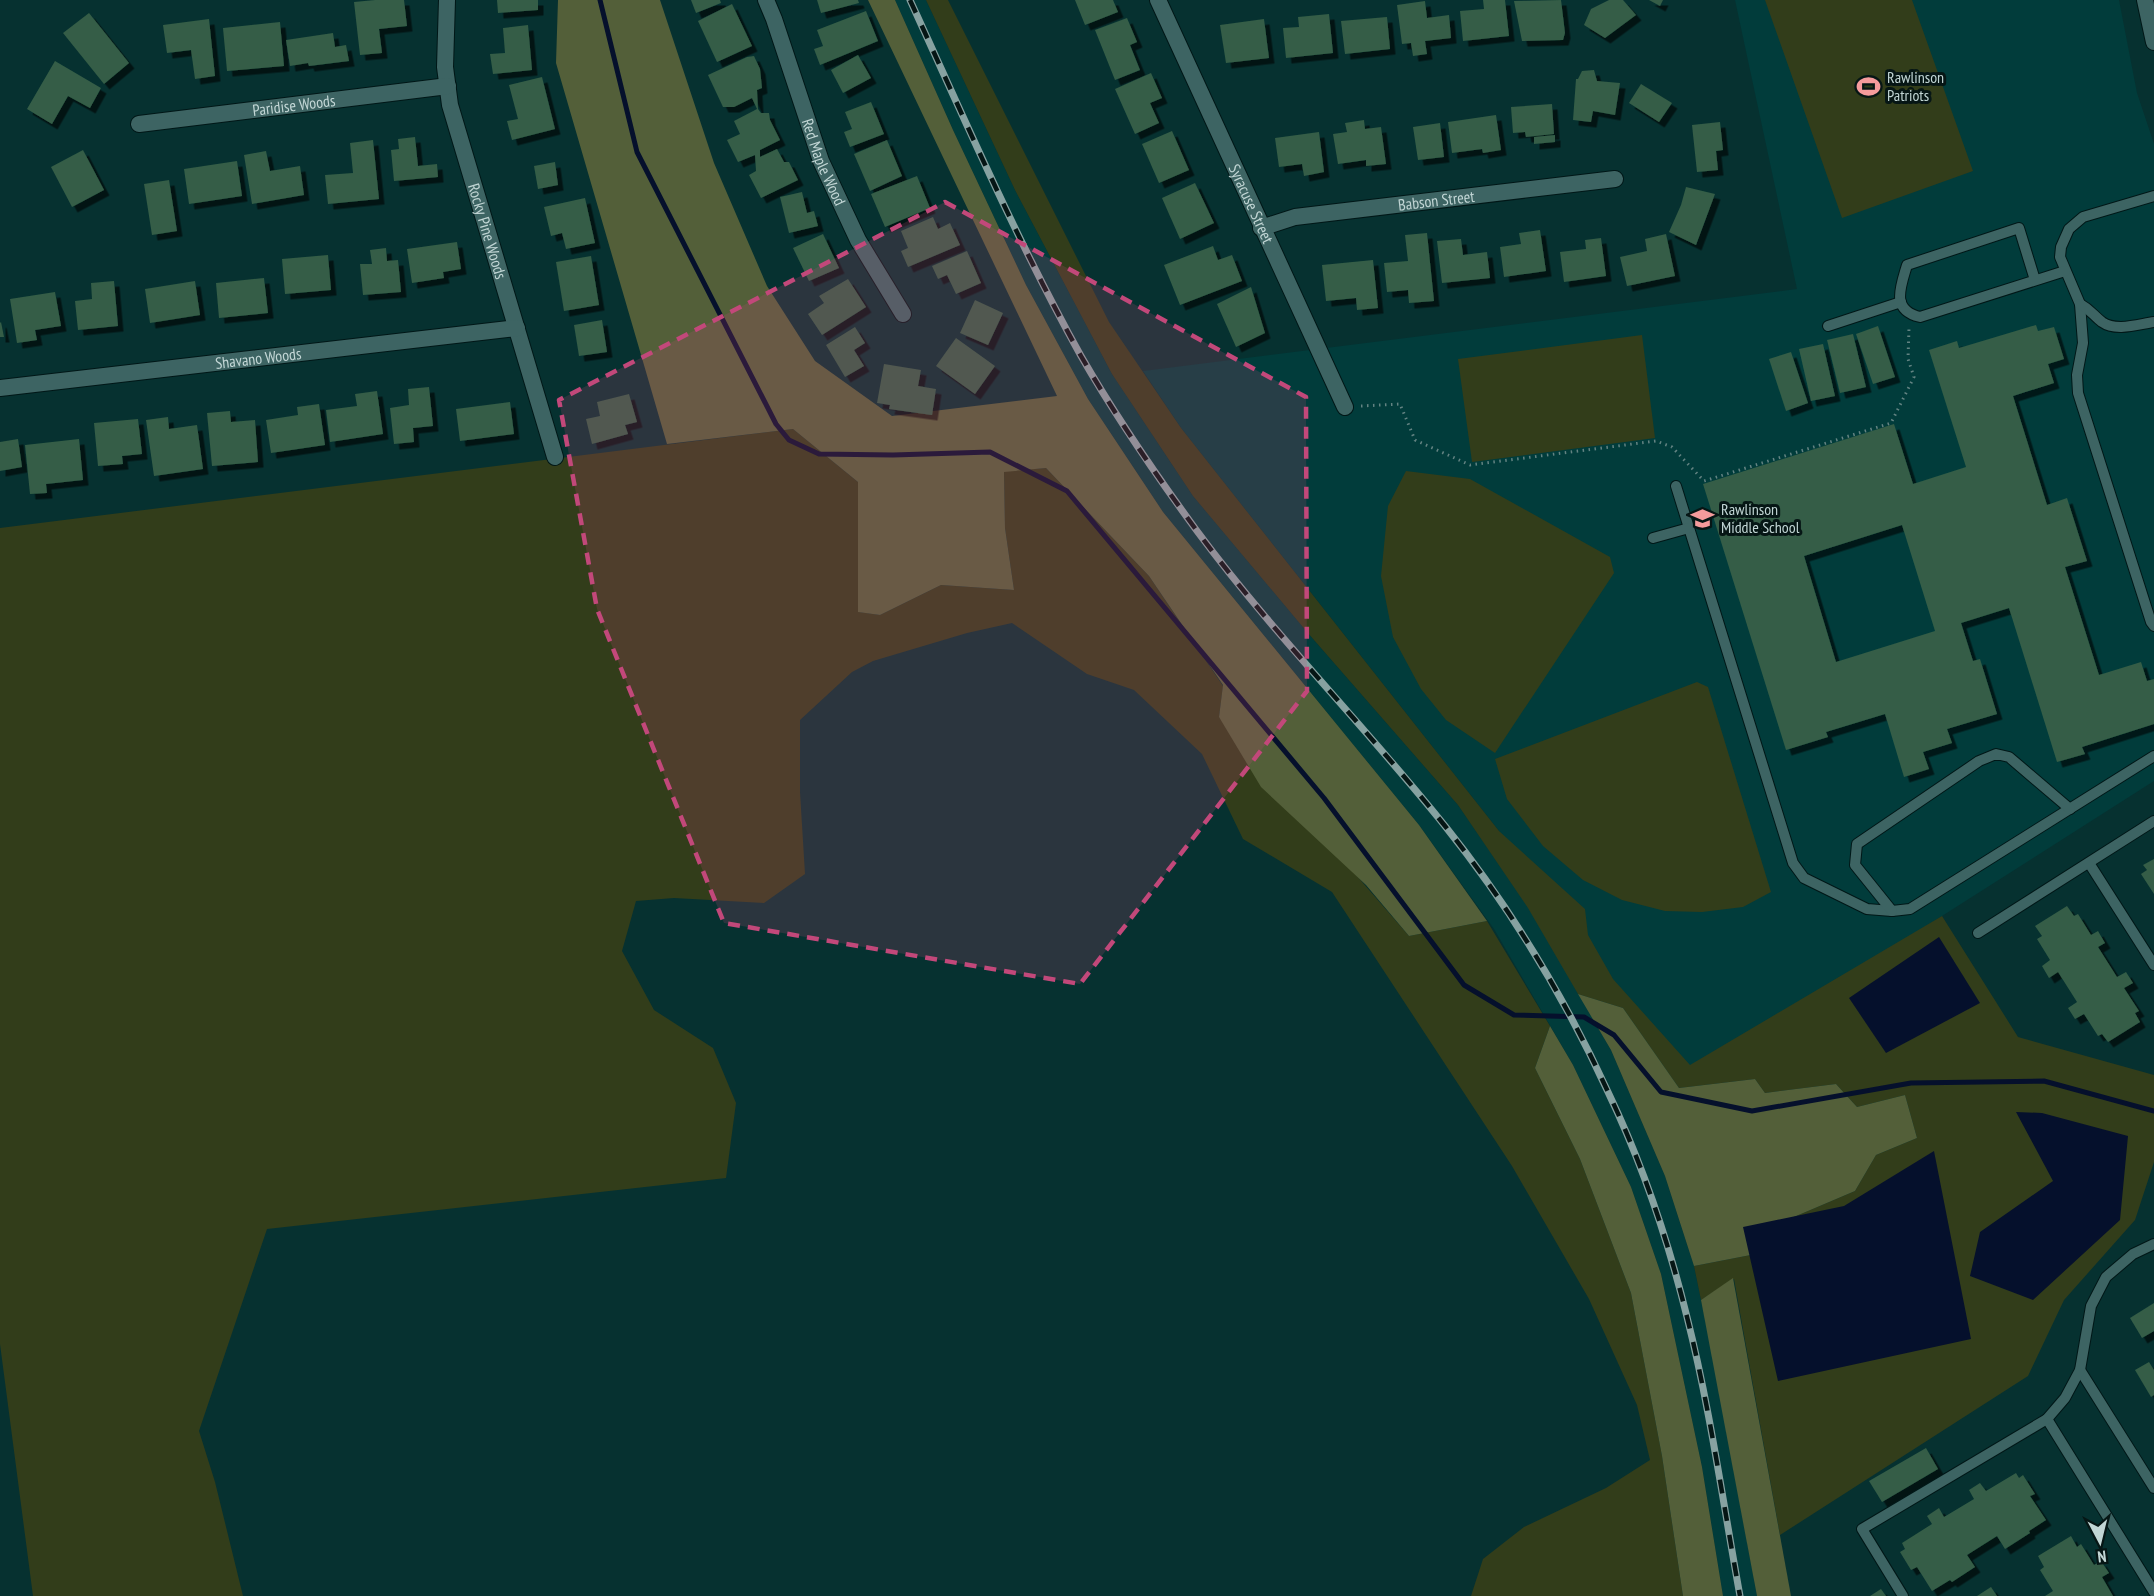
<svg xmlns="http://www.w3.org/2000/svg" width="2154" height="1596" font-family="'PT Sans Narrow',sans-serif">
<defs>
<filter id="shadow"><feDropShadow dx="5.5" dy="5.5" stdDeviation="0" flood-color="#0009"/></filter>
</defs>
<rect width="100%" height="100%" fill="#063130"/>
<g fill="#013c3b">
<path d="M895 0H926L1015 190 1112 374 1193 496 1307 632 1458 805 1529 908 1611 1050 1665 1176 1694 1266 1713 1358 1757 1596H1723L1702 1467 1661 1274 1631 1187 1573 1065 1494 929 1419 825 1163 512 1088 399 1026 285 953 130Z"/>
<path d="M1735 0H2119L2137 93 2154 144V781L1942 916 1679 1088 1499 831 1181 428 1143 371 1797 289Z"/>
</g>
<g fill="#323d1a">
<path d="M926 0H948L1109 322 1181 428 1499 831 1585 909 1588 935 1613 979 1690 1065 1942 916 2018 1037 2154 1075V1162L2135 1220 2064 1300 2028 1376 1780 1535 1734 1279 1701 1300 1694 1266 1761 1253 1763 1230 1855 1191 1876 1155 1917 1138 1905 1095 1857 1107 1836 1084 1765 1093 1755 1079 1679 1088 1623 1008 1578 994 1528 908 1458 805 1307 632 1193 496 1112 374 1015 190Z"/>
<path d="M1765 0H1912L1973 171 1842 218Z"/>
<path d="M1642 335 1655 438 1472 462 1458 359Z"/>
<path d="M793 429 858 482 859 612 880 615 941 585 1014 590 1005 528 1004 471 1046 468 1149 576 1223 686 1219 717 1409 936 1487 921 1550 1026 1535 1068 1580 1159 1631 1293 1662 1456 1683 1596H1471L1483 1559 1524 1527 1606 1488 1650 1460 1637 1405 1589 1299 1512 1166 1332 892 1243 839 1202 754 1134 690 1087 674 1012 623 967 633 873 661 852 672 800 720V792L805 874 764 903 674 898 636 901 622 951 654 1010 713 1048 736 1103 726 1178 267 1229 199 1431 215 1482 243 1596H33L0 1344V528Z"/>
<path d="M1406 471 1470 479 1610 557 1614 573 1495 753 1446 720 1421 689 1393 637 1381 576 1388 506Z"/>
<path d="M1697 682 1708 687 1771 892 1743 907 1702 912 1665 911 1622 900 1583 880 1543 846 1507 799 1495 759Z"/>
</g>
<g fill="#535f39">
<path d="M558 0H660L714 163 767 286 815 361 892 416 1057 396 868 0H895L953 130 1026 285 1088 399 1163 512 1419 825 1487 921 1409 936 1366 885 1261 787 1219 717 1223 685 1149 576 1046 468 1004 472 1005 528 1014 590 941 585 880 615 858 612V482L793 429 667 444 556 63Z"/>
<path d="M1578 994 1623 1008 1679 1088 1755 1079 1765 1093 1836 1084 1857 1107 1905 1095 1917 1138 1876 1155 1855 1191 1763 1230 1761 1253 1694 1266 1665 1176 1611 1050Z"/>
<path d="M1550 1026 1573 1065 1631 1187 1661 1274 1702 1467 1723 1596H1683L1662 1456 1631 1293 1580 1159 1535 1068Z"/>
<path d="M1733 1278 1791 1596H1757L1701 1300Z"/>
</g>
<g fill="#05102c">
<path d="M1939 937 1980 1003 1886 1053 1849 998Z"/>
<path d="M2016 1112 2042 1113 2128 1136 2120 1220 2033 1300 1970 1276 1980 1232 2053 1181Z"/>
<path d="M1934 1151 1971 1339 1778 1381 1743 1227 1844 1206Z"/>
</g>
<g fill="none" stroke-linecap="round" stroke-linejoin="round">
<path stroke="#05102c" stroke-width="5" d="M600 0 637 152 776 424 789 440 819 454 893 455 990 452 1067 491 1324 798 1464 985 1514 1015 1584 1017 1614 1035 1661 1092 1752 1111 1911 1083 2044 1081 2154 1111"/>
</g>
<g fill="#345d46" fill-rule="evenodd" filter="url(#shadow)">
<path d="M375 0H404L407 26 379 29 382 53 360 55 354 2Z"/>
<path d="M497 0H538V10L498 13Z"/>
<path d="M691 0H720L721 3 696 13Z"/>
<path d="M817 0H858L859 3 821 13Z"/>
<path d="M1075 0H1113L1118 12 1085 25Z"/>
<path d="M1483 0H1505L1509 36 1463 41 1460 11 1484 9Z"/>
<path d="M1561 0 1565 33 1563 40 1522 41 1514 1Z"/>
<path d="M1609 0H1623L1636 15 1605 38 1584 25 1591 9Z"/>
<path d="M1649 0H1663L1660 6Z"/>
<path d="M1425 1 1427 18 1449 15 1451 38 1425 41 1427 54 1413 56 1411 43 1402 44 1397 5Z"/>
<path d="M732 4 752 46 717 62 698 21Z"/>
<path d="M866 11 878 41 820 65 814 49 823 46 817 30Z"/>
<path d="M89 13 129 63 104 84 63 33Z"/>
<path d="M1329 14 1333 53 1286 58 1283 28 1299 27 1298 17Z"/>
<path d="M1387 17 1390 49 1345 54 1341 21Z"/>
<path d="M1127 18 1137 42 1130 45 1140 70 1115 80 1095 30Z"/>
<path d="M209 19 215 76 195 79 191 50 167 53 163 25Z"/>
<path d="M1264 19 1269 58 1226 63 1220 25Z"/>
<path d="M280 22 284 66 227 71 223 28Z"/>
<path d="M528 25 532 70 493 74 490 54 505 53 503 28Z"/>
<path d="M333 33 335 47 346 45 349 61 309 66 308 63 290 66 286 40Z"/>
<path d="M858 55 871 78 843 93 831 70Z"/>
<path d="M754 56 760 69 762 88 757 90 758 109 761 113H769L770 120 780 140 760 150V157L777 149 784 162H789L798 180 761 198 749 175 756 171 755 155 738 162 727 140 740 134 734 121 757 109 752 98 734 107H723L708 75 747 57Z"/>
<path d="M55 61 101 88 90 108 68 96 52 124 27 109Z"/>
<path d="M1594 70 1597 81 1620 83 1615 115 1593 111 1591 122 1573 120 1576 79H1578L1582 71Z"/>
<path d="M1151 73 1162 98 1150 103 1159 123 1135 134 1115 89Z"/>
<path d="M542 77 555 129 512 140 507 121 518 119 509 85Z"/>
<path d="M1641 84 1672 103 1659 122 1629 103Z"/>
<path d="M871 102 884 134 850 147 844 132 852 129 845 112Z"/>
<path d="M1552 104 1554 134 1526 137 1525 132 1513 133 1511 107Z"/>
<path d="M1496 115 1501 150 1483 153 1482 149 1452 153 1448 122Z"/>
<path d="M1364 120 1365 129 1381 127 1386 164 1366 166V160L1338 164 1333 134 1347 132 1345 123Z"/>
<path d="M1720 122 1723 150 1716 151 1718 170 1697 172 1692 125Z"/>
<path d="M1440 123 1444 157 1418 160 1413 127Z"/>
<path d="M1172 131 1189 170 1159 183 1142 144Z"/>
<path d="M1319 132 1324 172 1304 176 1302 164 1279 167 1275 138Z"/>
<path d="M1555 135V142L1534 144V137Z"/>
<path d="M415 137 418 166 437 164 438 177 394 181 391 150 399 149 398 139Z"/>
<path d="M373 140 379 199 328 204 325 175 353 173 350 143Z"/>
<path d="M887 140 902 176 870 191 854 154Z"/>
<path d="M83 150 104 190 72 207 51 167Z"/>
<path d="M266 151 270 171 300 166 304 195 252 204 244 155Z"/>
<path d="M237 161 242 196 189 204 184 169Z"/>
<path d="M555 162 558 185 538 189 534 166Z"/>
<path d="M917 176 930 208 885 227 871 194Z"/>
<path d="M169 180 177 231 152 235 144 184Z"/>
<path d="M1195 183 1214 223 1180 239 1162 198Z"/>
<path d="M1686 187 1715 194 1696 245 1669 232 1681 205Z"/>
<path d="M802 192 807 213 814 211 818 226 789 233 780 197Z"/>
<path d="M585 198 595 243 566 249 562 233 551 236 544 207Z"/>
<path d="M933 217 938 229 950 223 960 245 908 267 901 251 908 248 901 231Z"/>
<path d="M1540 230 1546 271 1504 277 1500 247 1521 244 1519 233Z"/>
<path d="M1427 233 1434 301 1409 303 1408 290 1387 292 1384 263 1408 261 1405 235Z"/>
<path d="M823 234 839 268 809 281 793 248Z"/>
<path d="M1666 234 1675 276 1627 286 1620 257 1647 251 1645 239Z"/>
<path d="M1601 238 1606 276 1564 282 1560 252 1586 249 1585 240Z"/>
<path d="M1461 239 1463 255 1487 252 1490 278 1442 283 1437 241Z"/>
<path d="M457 242 461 269 443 272 444 278 412 283 407 249Z"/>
<path d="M1213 246 1218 260 1232 255 1242 281 1180 305 1164 265Z"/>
<path d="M386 248 387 261 398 260 401 292 363 295 360 264H372L370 250Z"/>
<path d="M967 251 981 283 956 294 947 275 938 279 932 266Z"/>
<path d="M328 255 331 290 285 294 282 259Z"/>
<path d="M591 256 599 305 564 311 556 262Z"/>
<path d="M1373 260 1378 308 1357 310 1356 298 1326 301 1322 265Z"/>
<path d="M264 278 268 313 219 318 216 283Z"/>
<path d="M848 279 866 307 822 335 808 314 824 303 819 296Z"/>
<path d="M114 281 118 326 78 330 75 301 92 299 91 283Z"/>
<path d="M195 281 200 315 150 323 145 289Z"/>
<path d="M1251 287 1265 333 1236 347 1217 304Z"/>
<path d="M55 292 61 326 35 330 37 340 17 343 10 299Z"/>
<path d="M975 300 1003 313 988 345 960 333Z"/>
<path d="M602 320 607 352 579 356 574 325Z"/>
<path d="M1 322 4 337H0V323Z"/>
<path d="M2036 325 2038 331 2054 327 2064 359 2048 364 2054 383 2013 396 2047 505 2067 498 2087 561 2065 567 2099 675 2141 662 2147 681 2154 679V724L2082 747 2085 754 2057 762 2009 608 1961 623 1973 661 1980 659 1997 714 1947 729 1952 743 1923 752 1929 769 1904 777 1885 714 1826 732 1828 737 1786 750 1703 484 1894 424 1913 484 1966 467 1929 350 1957 341 1959 348ZM1902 525 1935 631 1836 662 1804 556Z"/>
<path d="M1878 326 1895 377 1873 384 1856 334Z"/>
<path d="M855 327 865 343 854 350 864 366 845 377 826 345Z"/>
<path d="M1853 334 1866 387 1840 393 1827 340Z"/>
<path d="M956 338 995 366 975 394 936 366Z"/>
<path d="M1823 344 1835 396 1811 401 1799 349Z"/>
<path d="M1791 352 1808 403 1786 411 1769 359Z"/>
<path d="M884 364 921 370 918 386 936 389 932 415 889 409 890 405 877 403Z"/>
<path d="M429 387 433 426 413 428 414 442 394 444 390 408 409 405 408 389Z"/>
<path d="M377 391 383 434 330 442 326 410 357 406 355 394Z"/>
<path d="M629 394 637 422 625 425 628 434 592 444 586 419 600 416 597 402Z"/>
<path d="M510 402 514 434 460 441 456 409Z"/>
<path d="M319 404 325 445 271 453 266 420 298 415 297 407Z"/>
<path d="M230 411 231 422 255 420 258 462 212 466 207 413Z"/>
<path d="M168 417 169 429 197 425 203 469 154 476 146 420Z"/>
<path d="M138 419 142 454 122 456 123 464 98 466 94 423Z"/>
<path d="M18 439 22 467 0 471V442Z"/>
<path d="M79 439 83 480 46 484 47 493 30 494 25 445Z"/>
<path d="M2154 859V894L2141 874 2147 870 2143 865Z"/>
<path d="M2067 906 2074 916 2078 914 2091 935 2098 931 2105 943 2098 947 2117 977 2126 972 2133 983 2124 988 2139 1011 2135 1013 2140 1022 2108 1042 2102 1034 2098 1036 2084 1014 2075 1019 2068 1008 2077 1002 2058 972 2049 978 2042 966 2050 960 2037 939 2042 936 2035 926Z"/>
<path d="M2154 1303V1331L2142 1338 2130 1318Z"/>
<path d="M2149 1362 2154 1370V1395L2151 1397 2135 1370Z"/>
<path d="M1926 1448 1938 1469 1882 1502 1869 1481Z"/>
<path d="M2016 1473 2019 1478 2023 1475 2035 1494 2030 1496 2046 1520 2029 1531 2030 1533 2005 1549 1997 1536 1967 1555 1975 1567 1952 1582 1950 1580 1932 1591 1917 1567 1911 1570 1900 1552 1905 1549 1902 1543 1932 1524 1927 1516 1939 1508 1944 1517 1974 1499 1969 1490 1980 1483 1986 1491Z"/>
<path d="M2071 1536 2077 1547 2081 1544 2094 1565 2101 1561 2109 1573 2102 1577 2113 1596H2045L2053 1591 2040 1570 2044 1567 2038 1556Z"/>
<path d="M1991 1587 1997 1596H1977Z"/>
<path d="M1881 1589 1886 1596H1870Z"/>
</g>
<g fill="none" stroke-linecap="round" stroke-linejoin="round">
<defs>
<g id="service">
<path d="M2154 196 2083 217 2069 229 2061 247 2060 257 2080 304 2083 343 2077 375 2078 393 2151 622 2154 626"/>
<path d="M2035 280 2019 228 1907 265C1901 286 1890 310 1920 317L2065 271"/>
<path d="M2080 304C2091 310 2093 315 2102 322 2116 332 2139 324 2154 322"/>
<path d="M1828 326 1901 302"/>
<path d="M1676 486 1793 863 1804 878 1867 909 1892 911 1910 909 2154 756"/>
<path d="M1653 538 1689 528"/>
<path d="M2089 863 2154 965"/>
<path d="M1892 911 1855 865 1857 844 1979 761 1996 754 2009 757 2070 809"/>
<path d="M1978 933 2154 821"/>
<path d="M2080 1370 2154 1488"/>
<path d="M2047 1419 2154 1592"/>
<path d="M1903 1596 1862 1529 2047 1419 2065 1398 2080 1370 2091 1306 2106 1277 2133 1254 2154 1244"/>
</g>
<g id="minor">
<path id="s1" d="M447 0 445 67 450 105 555 457"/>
<path id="s2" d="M766 0 774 19 821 161 858 240 903 314"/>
<path id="s3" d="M1158 0 1345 407"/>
<path id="s4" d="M139 124 448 86"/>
<path id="s5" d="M1261 228 1295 217 1615 179"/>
<path id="s6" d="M0 388 517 328"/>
</g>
<path id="secondary" d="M2145 0 2154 42"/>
</defs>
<use href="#service" stroke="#001717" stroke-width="12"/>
<use href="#minor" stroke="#001717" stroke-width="18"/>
<use href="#secondary" stroke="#001717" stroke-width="18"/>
<path stroke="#638382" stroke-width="3" stroke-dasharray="1.5 4.5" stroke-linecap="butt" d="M1361 406 1400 404 1415 440 1470 465 1656 441 1672 447 1704 481 1891 423 1914 377 1908 359 1909 328"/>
<use href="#service" stroke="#3d6463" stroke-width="10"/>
<use href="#minor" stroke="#3d6463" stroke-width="16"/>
<use href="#secondary" stroke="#3d6463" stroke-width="16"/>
<defs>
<path id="rail" d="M910 0C965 120 1017 241 1081 356 1116 417 1156 475 1197 531 1274 635 1365 726 1445 826 1510 907 1565 998 1608 1092 1642 1163 1668 1240 1687 1317 1710 1408 1723 1503 1740 1596"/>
</defs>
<use href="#rail" stroke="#87a2a1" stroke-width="7"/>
<use href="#rail" stroke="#061615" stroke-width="4.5" stroke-dasharray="14" stroke-linecap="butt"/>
</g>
<path fill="#c2487a" fill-opacity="0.2" stroke="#c2487a" stroke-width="4.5" stroke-dasharray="12 8" stroke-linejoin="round" d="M945 202 1306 397 1307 691 1080 984 724 923 597 609 559 400Z"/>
<defs>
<symbol id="stadium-bare" viewBox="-9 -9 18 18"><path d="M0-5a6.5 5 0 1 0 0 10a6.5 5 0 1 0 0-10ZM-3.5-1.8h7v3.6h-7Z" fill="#f59b9c" stroke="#061615" stroke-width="2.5" paint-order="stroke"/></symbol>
<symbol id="school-bare" viewBox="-9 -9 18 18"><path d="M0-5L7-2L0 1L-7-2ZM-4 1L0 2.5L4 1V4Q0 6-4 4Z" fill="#f59b9c" stroke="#061615" stroke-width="2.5" paint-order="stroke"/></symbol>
</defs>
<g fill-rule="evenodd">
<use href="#stadium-bare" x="1852" y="70" width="33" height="33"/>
<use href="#school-bare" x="1686" y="502" width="33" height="33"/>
</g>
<g text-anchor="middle" stroke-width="6" stroke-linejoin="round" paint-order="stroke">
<g font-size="16" fill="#c2d6d5" stroke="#061615" text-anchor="start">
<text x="1887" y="83">Rawlinson<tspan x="1887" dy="18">Patriots</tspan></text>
<text x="1721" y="515">Rawlinson<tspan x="1721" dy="18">Middle School</tspan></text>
</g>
<g font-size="16" fill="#c2d6d5" stroke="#061615">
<text dy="6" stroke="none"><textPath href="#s4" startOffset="156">Paridise Woods</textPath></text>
<text dy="6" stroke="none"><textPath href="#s2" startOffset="172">Red Maple Wood</textPath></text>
<text dy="6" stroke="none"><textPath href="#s5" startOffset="178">Babson Street</textPath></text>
<text dy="6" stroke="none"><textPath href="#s3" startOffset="224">Syracuse Street</textPath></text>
<text dy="6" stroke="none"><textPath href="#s1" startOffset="237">Rocky Pine Woods</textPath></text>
<text dy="6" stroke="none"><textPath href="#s6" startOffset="260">Shavano Woods</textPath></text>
</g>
</g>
<g transform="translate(2100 1542) rotate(173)" stroke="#061615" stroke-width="4.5" paint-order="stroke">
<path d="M0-4.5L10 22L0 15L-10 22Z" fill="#c2d6d5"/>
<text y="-9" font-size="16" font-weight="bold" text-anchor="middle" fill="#c2d6d5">N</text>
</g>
</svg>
